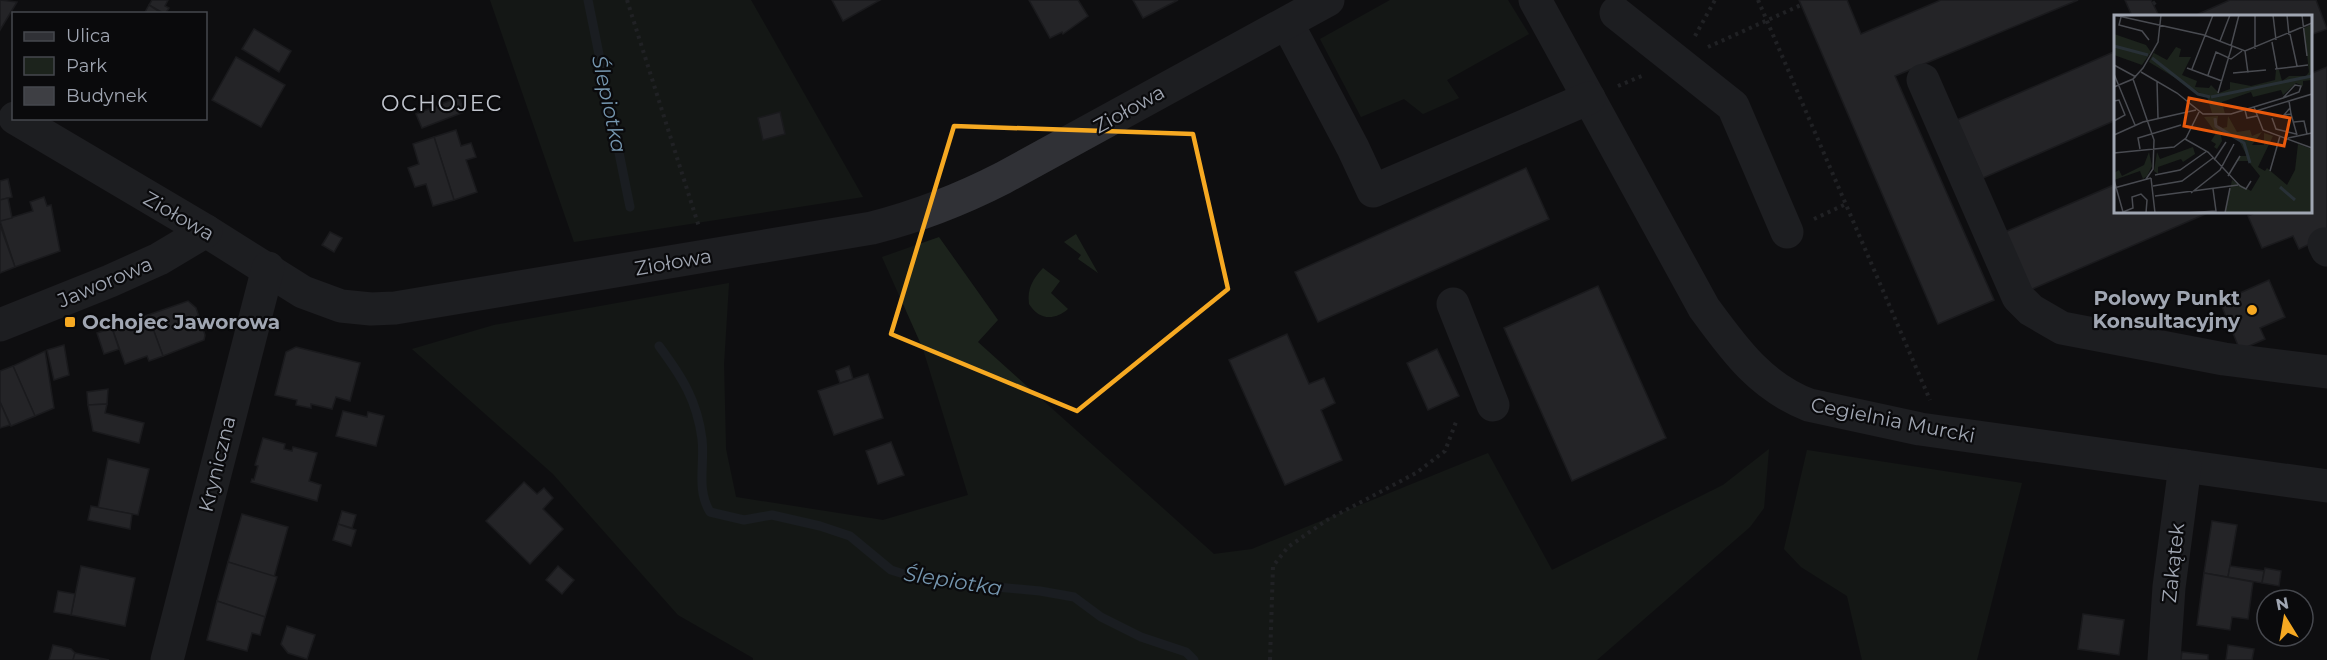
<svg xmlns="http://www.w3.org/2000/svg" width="2327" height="660" font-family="Montserrat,sans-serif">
<rect width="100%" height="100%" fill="#0f0f11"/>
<g fill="#1c231c">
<path d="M490 0H751L863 197 574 242Z"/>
<path d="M1390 0H1508L1529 34 1447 80 1459 98 1423 114 1404 99 1361 117 1320 39Z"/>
<path d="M1076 234 1098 273 1078 259 1081 255 1064 242Z"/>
<path d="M939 237 998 320 978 342 1214 554 1252 549 1488 453 1552 570 1723 485 1769 449 1764 508 1750 527 1597 660H753V658L678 615 553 474 412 349 494 325 729 283 724 364 726 449 736 497 883 520 968 495 923 349 882 257Z"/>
<path d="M1043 268 1060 281 1051 293 1068 309C1054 321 1039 320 1029 304 1027 288 1033 279 1043 268Z"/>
<path d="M1807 450 2022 483 1977 660H1862L1847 596 1801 567 1784 549Z"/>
</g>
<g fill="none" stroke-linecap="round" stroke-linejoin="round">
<g stroke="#283036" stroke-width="9">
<path d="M588 0 630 207"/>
<path d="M659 346C682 377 697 400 702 439 705 465 696 489 710 512L744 520 772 515 820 526 850 536 891 570 923 580 1040 591 1074 597 1101 617 1141 637 1186 652 1194 660"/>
</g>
</g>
<g fill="#3e3f44" stroke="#29292d" stroke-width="1.5">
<path d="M0 0 17 2 0 30Z"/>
<path d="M152 0H168L165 6 169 8 165 14 149 5Z"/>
<path d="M832 0H880L843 21Z"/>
<path d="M1029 0H1078L1088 16 1063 34 1062 32 1050 38Z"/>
<path d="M1133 0H1178L1143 18Z"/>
<path d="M1799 0H1847L1861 34 1941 0H2078L1895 76 1994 300 1938 324Z"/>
<path d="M2125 0H2151L2159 16H2132Z"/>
<path d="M2230 0H2316L2327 29 2310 35V16H2194Z"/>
<path d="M149 5 163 14H144Z"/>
<path d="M254 29 291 51 279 72 242 49Z"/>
<path d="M2116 51V120L1983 178 1957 120Z"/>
<path d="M236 57 285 85 261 127 212 100Z"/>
<path d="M2327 67V236L2299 249 2293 236 2262 248 2248 216 2257 212H2310V74Z"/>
<path d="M459 97 464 112 422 128 416 114Z"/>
<path d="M780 112 785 134 763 140 758 118Z"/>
<path d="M456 130 461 146 471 143 476 157 466 160 477 192 454 200 434 137Z"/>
<path d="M434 137 454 200 433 206 426 184 415 187 408 168 419 164 413 144Z"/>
<path d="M1526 168 1549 219 1318 322 1295 272Z"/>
<path d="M8 179 12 197 0 200V181Z"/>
<path d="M2116 184V212H2210L2030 290 2005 232Z"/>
<path d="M44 197 47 206 51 205 60 251 15 267 0 221 33 211 30 202Z"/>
<path d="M8 198 12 218 0 221V200Z"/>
<path d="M0 225 15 267 0 273Z"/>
<path d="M330 232 342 238 334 252 322 245Z"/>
<path d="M2269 280 2285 317 2260 328 2265 339 2240 350 2220 302Z"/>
<path d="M1598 286 1666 438 1572 481 1504 328Z"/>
<path d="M188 301 196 308 205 335 204 340 163 356 148 315Z"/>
<path d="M148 315 163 356 149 361 147 356 125 364 112 328Z"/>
<path d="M112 328 119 349 104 354 97 333Z"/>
<path d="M1287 334 1309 384 1324 378 1335 403 1321 410 1342 460 1285 485 1229 360Z"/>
<path d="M64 345 69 375 54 380 47 350Z"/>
<path d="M296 347 360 363 350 401 336 397 332 409 311 404V408L296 405 297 400 275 395 286 352Z"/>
<path d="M1437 349 1459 396 1428 410 1407 363Z"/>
<path d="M45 351 54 408 35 416 13 366Z"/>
<path d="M13 366 35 416 11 426 0 402V371Z"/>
<path d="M849 366 853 379 840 383 836 371Z"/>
<path d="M868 374 883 418 834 435 818 391Z"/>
<path d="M108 389 107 404 88 405 87 392Z"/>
<path d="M0 402 10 425 0 428Z"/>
<path d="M107 404 105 413 144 423 139 443 93 431 88 405Z"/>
<path d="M343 411 367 417 368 412 384 416 376 446 336 436Z"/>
<path d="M263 438 285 444 284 449 292 451 293 447 317 453 309 481 321 485 317 501 251 482 252 479 254 480 258 466 255 465Z"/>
<path d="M891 442 904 475 878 484 866 451Z"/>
<path d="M108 459 149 469 138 515 98 508Z"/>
<path d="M524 482 537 494 544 488 553 498 543 509 563 529 530 564 486 521Z"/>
<path d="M91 506 132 514 130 529 88 520Z"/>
<path d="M342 511 356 515 352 528 338 524Z"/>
<path d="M242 514 288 527 274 577 228 562Z"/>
<path d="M2212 521 2237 525 2228 577 2204 573Z"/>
<path d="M338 524 356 530 351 546 333 540Z"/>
<path d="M228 562 277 577 265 617 217 601Z"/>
<path d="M81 566 135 578 125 626 71 615Z"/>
<path d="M558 566 574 580 562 594 546 580Z"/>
<path d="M2230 566 2264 571 2262 583 2228 577Z"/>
<path d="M2265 568 2281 571 2279 586 2262 583Z"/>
<path d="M2204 573 2253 582 2248 619 2232 617 2230 630 2197 625Z"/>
<path d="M58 591 75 594 71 615 54 612Z"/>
<path d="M217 601 265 617 260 635 252 633 247 651 207 640Z"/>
<path d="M2083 614 2124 620 2119 655 2078 649Z"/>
<path d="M287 626 315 635 307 659 288 653 281 644Z"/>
<path d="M53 645 71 649 75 653 73 660H49Z"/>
<path d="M2228 645 2254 649 2252 660H2226Z"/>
<path d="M2182 652 2208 655V660H2181Z"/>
<path d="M75 653 109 660H73Z"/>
</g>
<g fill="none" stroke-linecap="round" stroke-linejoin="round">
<g stroke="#36383d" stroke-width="4" stroke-dasharray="3 4.5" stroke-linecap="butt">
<path d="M627 0 699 227"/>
<path d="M1758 0 1930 400"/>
<path d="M2153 4 2158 0"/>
<path d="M1695 36 1715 0"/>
<path d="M1708 47 1801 5"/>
<path d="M1618 86 1644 75"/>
<path d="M1814 219 1846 204"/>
<path d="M1270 660 1273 566 1288 547 1327 520 1416 473 1445 451 1456 422"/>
</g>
<g stroke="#303136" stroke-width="33">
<path d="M1535 0 1704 308C1734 349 1760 386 1809 405L1920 429 2327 486"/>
<path d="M1616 13 1733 106 1787 232"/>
<path d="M1287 23 1353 148 1373 191 1589 98"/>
<path d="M1923 80 2018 297 2031 310 2062 328 2224 359 2327 372"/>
<path d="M15 118 206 231 303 292 341 306 371 309 395 308 872 228C919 216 960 200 1003 178L1328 0"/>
<path d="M2324 244 2327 250"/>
<path d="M1453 304 1493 405"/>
<path d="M0 325 110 281 159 259 206 231"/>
<path d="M167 660 268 268"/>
<path d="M2164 660 2169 587 2185 466"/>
</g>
</g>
<path d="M0 0H2327V660H0ZM954 126 1193 134 1228 289 1077 411 891 334Z" fill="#0f0f11" fill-opacity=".55" fill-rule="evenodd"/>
<path fill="none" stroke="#f6a922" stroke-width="4.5" stroke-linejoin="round" d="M954 126 1193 134 1228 289 1077 411 891 334Z"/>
<g fill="#f6a922" stroke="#0a0a0c" stroke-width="2">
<circle cx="2252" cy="310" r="6"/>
<rect x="64" y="316" width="12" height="12" rx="3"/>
</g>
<g text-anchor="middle" stroke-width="4.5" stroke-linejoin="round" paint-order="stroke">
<g font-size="20" fill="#a0a6b2" stroke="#0a0a0c">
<text transform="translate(1129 109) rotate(-29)" y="7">Ziołowa</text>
<text transform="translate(179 216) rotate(30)" y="7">Ziołowa</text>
<text transform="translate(673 262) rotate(-10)" y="7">Ziołowa</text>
<text transform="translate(105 282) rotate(-23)" y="7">Jaworowa</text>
<text transform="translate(1893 420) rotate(11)" y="7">Cegielnia Murcki</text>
<text transform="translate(217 464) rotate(-76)" y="7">Kryniczna</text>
<text transform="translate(2173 563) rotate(-84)" y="7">Zakątek</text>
</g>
<g font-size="20" font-weight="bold" fill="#a0a6b2" stroke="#0a0a0c" text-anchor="end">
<text x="2240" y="305">Polowy Punkt<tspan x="2240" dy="23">Konsultacyjny</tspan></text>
<text x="82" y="329" text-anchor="start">Ochojec Jaworowa</text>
</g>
<g font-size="21" font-style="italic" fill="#7596af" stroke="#0a0a0c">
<text transform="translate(609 104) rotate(78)" y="7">Ślepiotka</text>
<text transform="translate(953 581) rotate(9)" y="7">Ślepiotka</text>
</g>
<g font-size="22" letter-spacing="1.5" fill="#c1c5ce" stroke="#0a0a0c">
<text x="442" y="111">OCHOJEC</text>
</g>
</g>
<g transform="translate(2114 15)">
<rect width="198" height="198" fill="#0f0f11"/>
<path d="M198 9V65L189 66V71L182 68 169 80 167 75 139 82 137 77 108 87 111 99 98 98 93 82 35 47 46 25 40 38 53 45 62 32 67 34 65 42H77L68 60 83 66 81 72 95 73 97 70 105 78 116 74V67L137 71 161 65 162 55H165L168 66 175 61H192L195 57 190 13ZM0 19 32 30 37 37 28 50 0 40ZM104 101 103 110 109 113 113 112 114 101 123 117 136 115 138 121 148 117 138 130H150V118L159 121 144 152 151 156 153 153 173 170 181 155 184 129 198 134V198H111L118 165 137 176 146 161 134 146H122L126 141H133L124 124 107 120 108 126 103 134 100 132 102 129 97 126 102 118 90 102ZM79 132 81 139 69 147 67 144 44 152V159L40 156 43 137 46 144ZM35 137 38 151 33 161 29 164 26 156 0 165V158L5 155 8 161 30 150Z" fill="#1c231c"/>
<path fill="none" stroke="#283036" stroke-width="3" d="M0 31 34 40M38 43 84 79 96 82M97 82 198 61M101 103 102 111 130 128 136 148M166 172 181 185"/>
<path fill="none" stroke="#494b51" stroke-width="1.5" d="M0 0 90 20 131 36 198 8M159 0 162 25M173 0 175 20M188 0 193 41M7 2 5 10 28 16 35 25M176 19 183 51M106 26 116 0M158 27 163 54M117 31 125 0M141 34V0M131 36 134 58M0 50 22 62M73 53 108 66M78 54 99 0M161 54 194 50M27 57 63 78 89 99H117L169 83 185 77 187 71 181 70 169 83M119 58 152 55M0 59 21 110M94 60 102 37 117 44 128 36M19 64 40 125 39 154 32 164M43 66 44 103M0 72 19 64 29 53 44 27 47 0M104 78 118 31M0 86 5 85 11 100 0 106M175 86 177 99 170 100 176 93M140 92 149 115 198 133M131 95 133 103 143 101M142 96 198 79M177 99 183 120M158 103 162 114 182 119M180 107 190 106 193 119M0 120 29 107 82 95M174 123 198 118M71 124 94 137 126 171 132 174 137 166M26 134 24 123 67 110M0 138 60 132 72 123 85 97M100 145 112 127M156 156 166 121M41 160 66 155 93 136M114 161 126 141M37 163 41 198M0 165 9 197 19 193 18 182 27 179 33 185 32 198M39 171 68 166 99 143M0 173 37 163M77 178 106 155 120 129M41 181 124 170M71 198 102 196 99 174M111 198 116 173"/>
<path fill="#e8590c" fill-opacity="0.15" stroke="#e8590c" stroke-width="3" d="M75 83 176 103 170 131 70 111Z"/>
<rect width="198" height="198" fill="none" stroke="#a0a6b2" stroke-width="3"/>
</g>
<rect x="12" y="12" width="195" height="108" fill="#0a0a0c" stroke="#46484e" stroke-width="1.5"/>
<rect x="24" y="32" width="30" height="9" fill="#303136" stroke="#46484e" stroke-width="1.5"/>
<text x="66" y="42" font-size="18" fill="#a0a6b2">Ulica</text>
<rect x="24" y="57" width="30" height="18" fill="#1c231c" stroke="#46484e" stroke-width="1.5"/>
<text x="66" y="72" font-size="18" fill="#a0a6b2">Park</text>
<rect x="24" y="87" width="30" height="18" fill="#3e3f44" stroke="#46484e" stroke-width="1.5"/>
<text x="66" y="102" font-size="18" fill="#a0a6b2">Budynek</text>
<g transform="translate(2285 618) rotate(349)"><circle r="28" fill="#0a0a0c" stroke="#46484e" stroke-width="1.5"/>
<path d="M0-4.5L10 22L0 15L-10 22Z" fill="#f6a922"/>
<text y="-9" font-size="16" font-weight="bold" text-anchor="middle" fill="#a0a6b2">N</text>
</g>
</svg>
